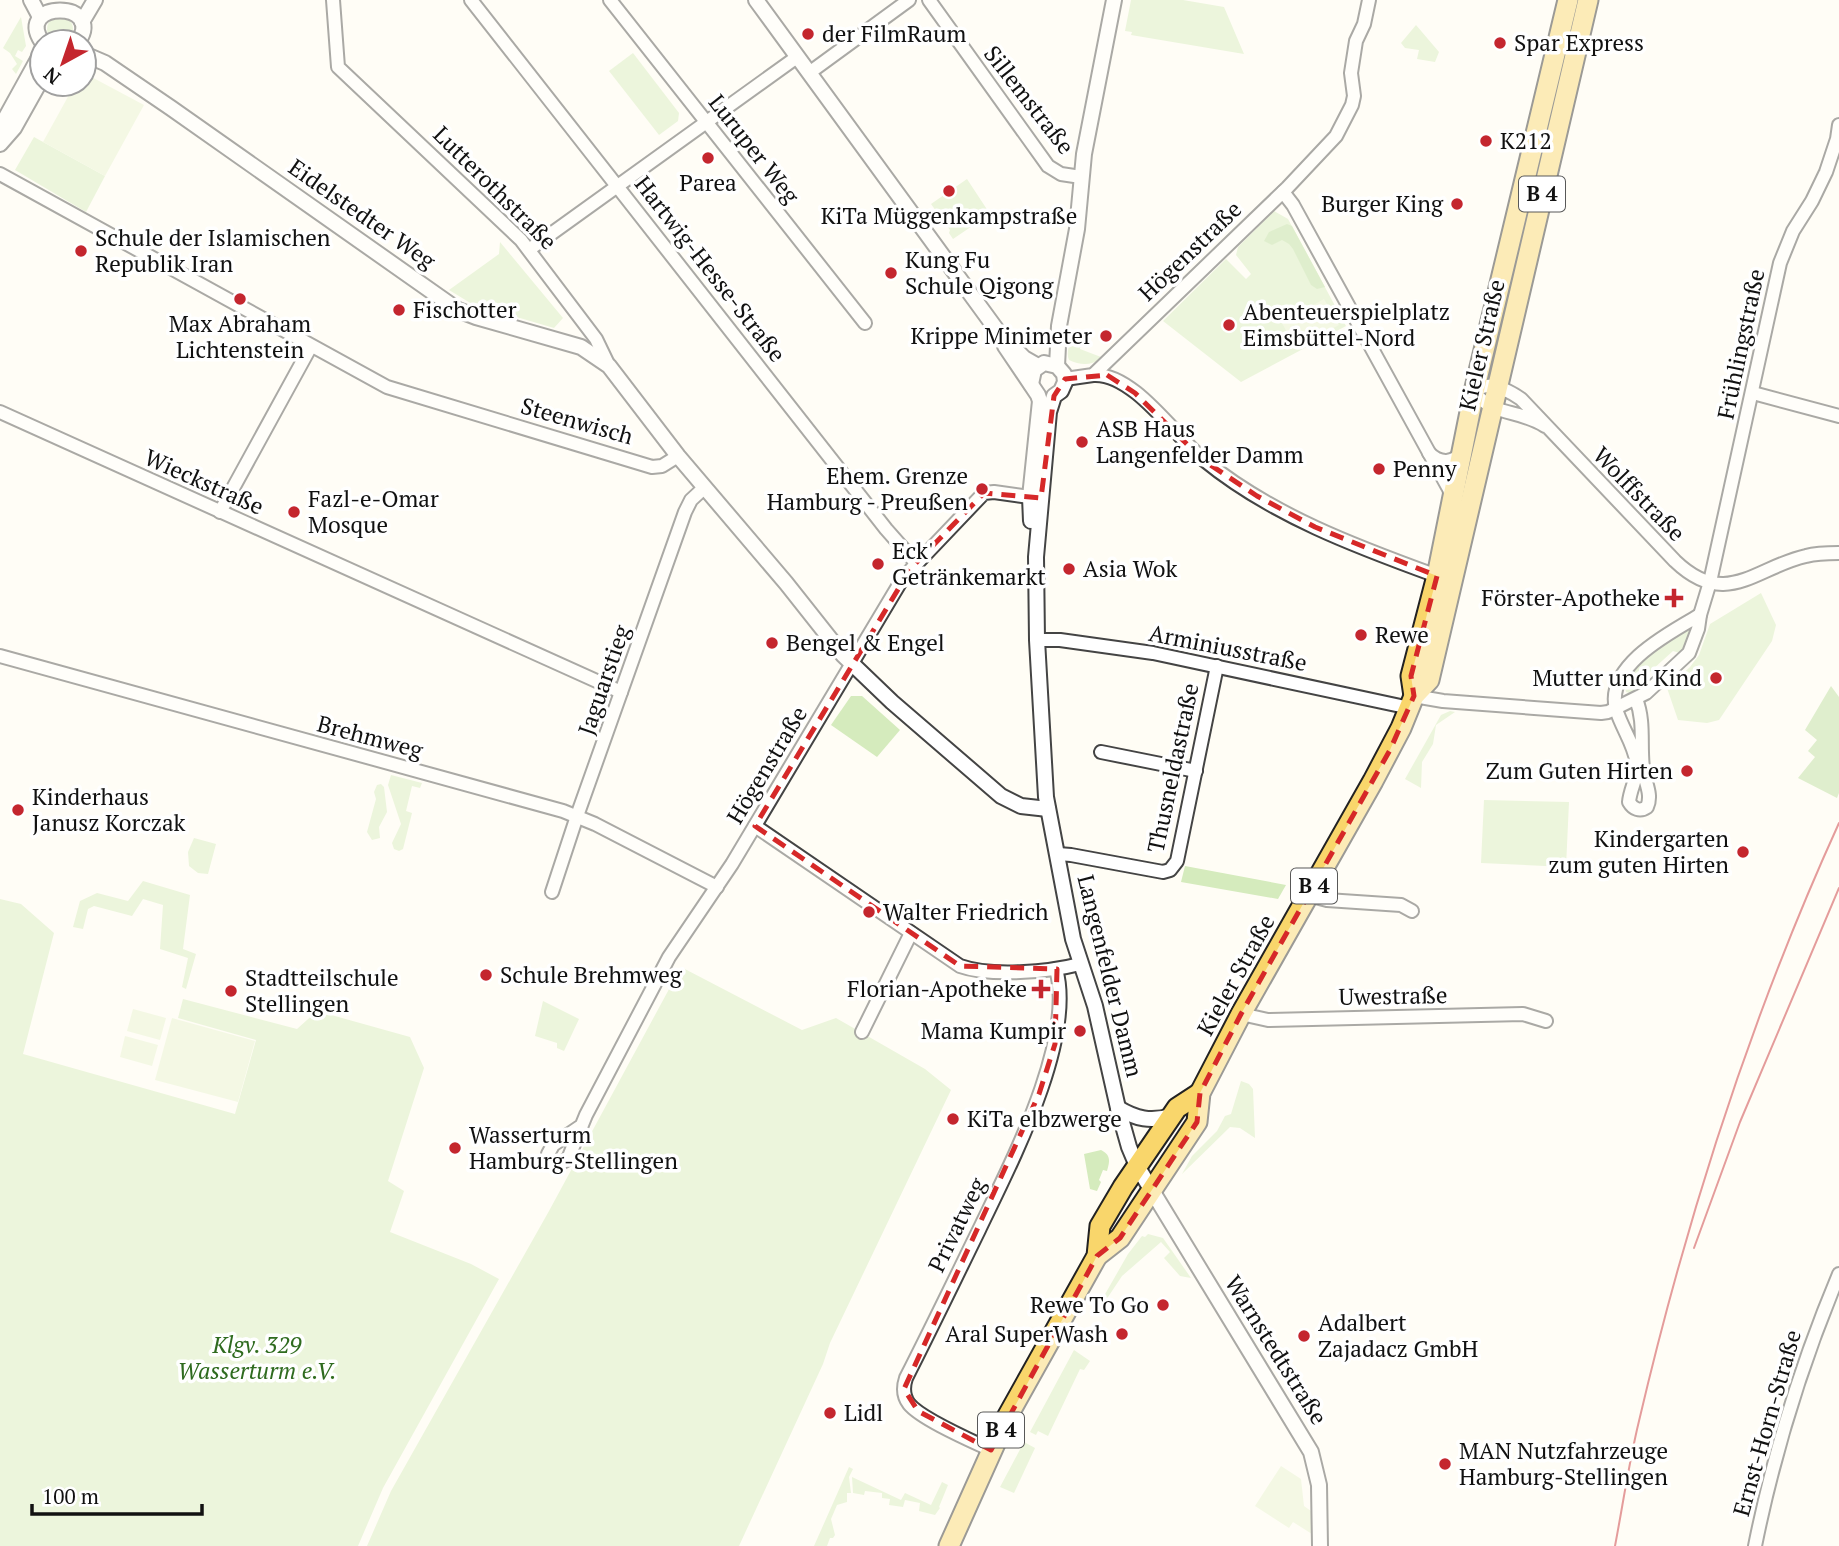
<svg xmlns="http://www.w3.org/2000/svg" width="1839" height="1546" font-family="'PT Serif',serif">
<rect width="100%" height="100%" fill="#fffdf5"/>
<g fill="#d5ebbd">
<path d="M1131 0H1183L1224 7 1244 54 1131 35 1132 32 1125 31Z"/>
<circle cx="60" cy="29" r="13"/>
<path d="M21 17 26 46 22 52 18 50 15 56 23 61 16 74 12 69 17 64 10 53 3 48Z"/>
<path d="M1416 25 1439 52 1435 62 1417 59 1419 50 1405 48 1401 43Z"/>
<path d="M633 53 679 113 678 121 659 135 609 71Z"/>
<path d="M34 137 105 176 86 212 15 170Z"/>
<path d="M967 179 990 214 953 239 949 233 950 230 931 204Z"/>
<path d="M1274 211 1288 219 1346 326 1241 382 1163 321 1226 259 1246 279 1251 274 1236 255 1238 247Z"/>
<path d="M500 242 563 318 554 328 472 304 449 290 499 254Z"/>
<path d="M1075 337 1081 339 1080 349 1101 357V359C1090 366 1080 365 1069 360 1066 353 1069 341 1075 337Z"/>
<path d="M1761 593 1776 625 1772 641 1719 720 1707 723 1678 720 1667 688 1690 667 1699 655 1710 624Z"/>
<path d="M1687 629 1691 633 1683 654 1673 651 1642 679 1651 683 1632 694 1626 692 1624 684C1640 661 1663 643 1687 629Z"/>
<path d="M851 696H862L900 730 877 757 831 725Z"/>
<path d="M1450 711 1455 712 1436 725 1433 744 1422 762 1421 788 1405 779 1441 715Z"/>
<path d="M391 775 422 783 420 788 412 786 406 811 412 813 403 849 399 851 394 849 392 843 401 824 388 785Z"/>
<path d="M381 784 384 787 387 812 379 827 380 838 372 840 367 832 376 799 374 792 377 785Z"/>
<path d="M1484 800 1569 802 1566 867 1481 863Z"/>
<path d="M194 838 216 844 208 874 198 873 189 866 188 852Z"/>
<path d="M1185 866 1286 885 1278 899 1181 882Z"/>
<path d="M143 881 190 895 183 949 196 954 186 989 182 987 188 958 160 949 163 905 143 899 132 916 94 906 88 909 83 929 73 927 80 901 97 893 128 901Z"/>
<path d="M0 899 21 904 54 933 23 1054 235 1114 256 1040 178 1018 183 999 297 1029 317 1011 410 1037 424 1068 388 1181 404 1191 390 1232 471 1264 499 1279 383 1488 358 1546H0Z"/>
<path d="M681 967 802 1030 836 1018 925 1069 951 1090 830 1343 823 1364 739 1546H367L391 1491 549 1211Z"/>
<path d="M543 1001 579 1019 564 1051 557 1048V1043L535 1036Z"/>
<path d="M1241 1081 1249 1084 1253 1089 1255 1138 1240 1128 1230 1127 1182 1174 1192 1156 1217 1131 1225 1116 1231 1114Z"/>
<path d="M1101 1150C1111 1155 1110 1161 1107 1171L1103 1170 1099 1180 1101 1182 1097 1191 1090 1189 1084 1154Z"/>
<path d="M1148 1234 1163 1238 1191 1278 1180 1276 1164 1258 1170 1252 1161 1242 1122 1276 1104 1303H1100L1128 1254 1142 1236 1145 1237Z"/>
<path d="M1074 1350 1090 1361 1084 1370 1080 1369 1048 1436 1038 1431 1036 1435 1030 1432Z"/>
<path d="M1024 1442 1035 1448 1014 1493 1000 1487Z"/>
<path d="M849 1467 853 1469 849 1477 851 1493H847V1502L837 1505 831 1519 835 1535 833 1538H830L827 1546H814Z"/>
<path d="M852 1477 901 1500 905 1493 931 1505 942 1482 948 1485 939 1507 940 1508 935 1515 919 1511 920 1503 905 1500 903 1507 889 1505 890 1499 882 1498V1493L865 1491 864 1495 853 1493Z"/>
</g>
<g fill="#b9dc9c">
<path d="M1287 224 1292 226 1325 287 1317 289 1311 285 1293 249 1289 244 1282 240 1272 245 1264 241 1269 232Z"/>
<path d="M1831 686 1839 697V793L1837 798 1798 778 1815 757 1808 751 1817 740 1805 730Z"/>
</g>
<g fill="#e6f2cf">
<path d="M84 73 144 105 105 176 43 142 75 84H84Z"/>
<path d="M1324 299 1339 325 1296 348 1279 318 1280 311 1288 309 1294 316Z"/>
<path d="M133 1009 166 1018 160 1040 127 1031Z"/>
<path d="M172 1018 255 1041 238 1102 155 1080Z"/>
<path d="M125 1036 158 1045 152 1066 120 1057Z"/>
<path d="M1281 1466 1301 1479 1304 1506 1311 1511 1312 1534 1293 1522 1289 1528 1255 1506Z"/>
</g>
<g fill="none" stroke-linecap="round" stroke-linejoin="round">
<defs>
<g id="minor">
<path d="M333 0 338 67 521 240 596 339 609 366"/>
<path d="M471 0 886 529 916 563"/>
<path d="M610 0 865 323"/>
<path d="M929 0 1048 166 1061 174 1081 177"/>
<path d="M809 73 909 0"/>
<path d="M0 174 387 387 652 467 662 466 678 456"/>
<path d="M1283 192 1293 205 1449 489 1452 498"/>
<path d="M530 249 797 57"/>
<path d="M1093 375C1133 372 1175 436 1204 460 1271 515 1357 547 1437 576"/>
<path d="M1065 379 1093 375 1287 188 1336 136 1352 105 1354 96 1351 73 1356 41 1364 24 1369 0"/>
<path d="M1753 393 1839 416"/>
<path d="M0 412 621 692"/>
<path d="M1545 426C1519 409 1494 417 1474 392 1487 379 1508 390 1521 399L1675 561C1726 610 1756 567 1806 556 1817 553 1828 553 1839 553"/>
<path d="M1429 453C1440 464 1453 464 1463 451"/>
<path d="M220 512 311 346"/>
<path d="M1037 640H1060L1153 653 1410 708"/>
<path d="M0 656 563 811 595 824 717 887"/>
<path d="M1414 696 1443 701 1601 713 1608 712 1646 693 1689 653 1698 629 1700 615 1710 582 1780 263 1793 231 1812 201 1826 172 1837 139 1839 125"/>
<path d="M1636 699C1645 722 1640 744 1643 768 1644 781 1653 794 1647 807 1640 812 1633 809 1629 802 1630 789 1638 777 1637 765 1635 745 1622 729 1616 709 1605 666 1669 633 1700 615"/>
<path d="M1101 752 1196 771"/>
<path d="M755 826 960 966C991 977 1049 972 1080 964"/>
<path d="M1058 854 1071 855 1163 872 1170 870 1177 861 1217 666"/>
<path d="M552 892 577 816 685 512 691 500 705 487"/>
<path d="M1308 895 1327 900 1401 905 1412 911"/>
<path d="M1241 1014 1268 1020 1523 1014 1546 1021"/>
<path d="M862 1032 911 933"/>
<path d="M581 1126 553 1145 548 1154 550 1160 559 1164 568 1159 586 1115 669 957 732 864 903 578 984 493 994 492 1037 498"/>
<path d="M991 1450C972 1441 921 1419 909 1404 903 1396 903 1387 906 1378 931 1329 955 1279 979 1230 1010 1165 1076 1040 1056 969"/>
<path d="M1755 1546C1774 1452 1802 1362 1839 1274"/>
</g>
<g id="tertiary">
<path d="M31 0 40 17"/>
<path d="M756 0 999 333 1024 358 1038 366"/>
<path d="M82 22 95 0"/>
<path d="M42 42C14 0 106 0 78 42"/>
<path d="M84 54 105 63 171 108 458 310 476 317 581 347 609 366 678 456 786 583 843 655 892 702 1001 796 1021 806 1048 809"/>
<path d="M0 128 42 52"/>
<path d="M0 144 14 128 42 78"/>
<path d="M1005 346 1038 395 1040 401 1030 497 1031 521"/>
<path d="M1057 366 1059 326 1077 229 1084 154 1114 0"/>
<path d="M1031 384 1034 370 1044 363 1057 366 1064 374 1065 382 1061 391 1054 396 1049 412 1036 557 1037 640 1046 797 1073 939 1095 1006 1118 1108 1129 1147 1137 1166 1311 1452 1319 1485 1320 1546"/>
<path d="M1118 1108C1136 1119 1151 1122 1171 1116"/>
</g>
<g id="primary">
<path d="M1414 696 1411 676 1437 576 1474 392 1568 0"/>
<path d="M1097 1256 1120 1238 1197 1122 1200 1093 1241 1014 1373 781 1401 728 1414 696 1429 680 1588 0"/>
<path d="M949 1546 1006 1419 1097 1256 1100 1226 1123 1187 1177 1108 1200 1093"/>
</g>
</defs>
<use href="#minor" stroke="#444" stroke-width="16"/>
<use href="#tertiary" stroke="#444" stroke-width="18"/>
<use href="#primary" stroke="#222" stroke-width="23"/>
<use href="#minor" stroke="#fff" stroke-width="12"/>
<use href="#tertiary" stroke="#fff" stroke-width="14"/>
<use href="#primary" stroke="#f9d66b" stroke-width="19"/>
<g stroke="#c4262e" stroke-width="2">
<path d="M1694 1248 1740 1122 1839 888"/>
<path d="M1615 1546C1623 1504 1629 1462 1639 1421 1687 1216 1752 1014 1839 823"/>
</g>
</g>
<path d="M0 0H1839V1546H0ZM1107 375 1135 393 1203 460 1257 496 1315 527 1437 576 1411 676 1414 696 1390 750 1241 1014 1200 1093 1197 1122 1120 1238 1097 1256 991 1450 918 1411 904 1389 1039 1094 1055 1044 1057 969 960 966 755 826 911 568 984 493 1041 498 1054 396 1065 379Z" fill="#fffdf5" fill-opacity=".55" fill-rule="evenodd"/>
<path fill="none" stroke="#d62828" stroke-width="5" stroke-dasharray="14 9" stroke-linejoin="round" d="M1107 375 1135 393 1203 460 1257 496 1315 527 1437 576 1411 676 1414 696 1390 750 1241 1014 1200 1093 1197 1122 1120 1238 1097 1256 991 1450 918 1411 904 1389 1039 1094 1055 1044 1057 969 960 966 755 826 911 568 984 493 1041 498 1054 396 1065 379Z"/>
<g fill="#c4262e" stroke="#fff" stroke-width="2.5">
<circle cx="808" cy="34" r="7"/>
<circle cx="1500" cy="43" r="7"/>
<circle cx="1486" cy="141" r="7"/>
<circle cx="708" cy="158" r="7"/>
<circle cx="949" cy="191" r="7"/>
<circle cx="1457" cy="204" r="7"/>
<circle cx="81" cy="251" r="7"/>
<circle cx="891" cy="273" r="7"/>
<circle cx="240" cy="299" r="7"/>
<circle cx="399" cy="310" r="7"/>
<circle cx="1229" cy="325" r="7"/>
<circle cx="1106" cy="336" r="7"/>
<circle cx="1082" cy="442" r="7"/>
<circle cx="1379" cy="469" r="7"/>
<circle cx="982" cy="489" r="7"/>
<circle cx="294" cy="512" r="7"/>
<circle cx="878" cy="564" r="7"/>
<circle cx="1069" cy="569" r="7"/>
<path d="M1670.5 587.5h7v7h7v7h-7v7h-7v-7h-7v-7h7z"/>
<circle cx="1361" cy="635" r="7"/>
<circle cx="772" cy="643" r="7"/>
<circle cx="1716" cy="678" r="7"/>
<circle cx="1687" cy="771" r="7"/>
<circle cx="18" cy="810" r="7"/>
<circle cx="1743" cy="852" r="7"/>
<circle cx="869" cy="912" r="7"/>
<circle cx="486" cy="975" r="7"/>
<path d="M1037.5 978.5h7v7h7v7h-7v7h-7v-7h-7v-7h7z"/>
<circle cx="231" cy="991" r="7"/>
<circle cx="1080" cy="1031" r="7"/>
<circle cx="953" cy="1119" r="7"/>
<circle cx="455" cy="1148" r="7"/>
<circle cx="1163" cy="1305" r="7"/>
<circle cx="1122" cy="1334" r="7"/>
<circle cx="1304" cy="1336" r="7"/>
<circle cx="830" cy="1413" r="7"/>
<circle cx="1445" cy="1464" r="7"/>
</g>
<g text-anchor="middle" stroke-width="7" stroke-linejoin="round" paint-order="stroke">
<g fill="#fff" stroke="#585858" stroke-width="2">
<rect x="1519" y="176.5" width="46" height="35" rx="5"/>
<rect x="1291" y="868.5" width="46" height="35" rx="5"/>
<rect x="978" y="1412.5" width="46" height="35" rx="5"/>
</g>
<g font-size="21" font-weight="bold" fill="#111">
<text x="1542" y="201">B 4</text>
<text x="1314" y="893">B 4</text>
<text x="1001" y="1437">B 4</text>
</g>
<g font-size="23" fill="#111" stroke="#fff" text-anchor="start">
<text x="822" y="42">der FilmRaum</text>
<text x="1514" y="51">Spar Express</text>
<text x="1500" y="149">K212</text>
<text x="708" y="191" text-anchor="middle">Parea</text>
<text x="1443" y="212" text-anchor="end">Burger King</text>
<text x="949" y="224" text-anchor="middle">KiTa Müggenkampstraße</text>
<text x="95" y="246">Schule der Islamischen<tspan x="95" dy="26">Republik Iran</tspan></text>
<text x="905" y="268">Kung Fu<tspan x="905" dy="26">Schule Qigong</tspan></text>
<text x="413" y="318">Fischotter</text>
<text x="1243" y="320">Abenteuerspielplatz<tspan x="1243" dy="26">Eimsbüttel-Nord</tspan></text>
<text x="240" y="332" text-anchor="middle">Max Abraham<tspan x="240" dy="26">Lichtenstein</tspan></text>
<text x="1092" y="344" text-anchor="end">Krippe Minimeter</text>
<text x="1096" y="437">ASB Haus<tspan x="1096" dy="26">Langenfelder Damm</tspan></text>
<text x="1393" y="477">Penny</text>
<text x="968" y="484" text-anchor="end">Ehem. Grenze<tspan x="968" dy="26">Hamburg - Preußen</tspan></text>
<text x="308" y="507">Fazl-e-Omar<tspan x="308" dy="26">Mosque</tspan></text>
<text x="892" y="559">Eck'<tspan x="892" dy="26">Getränkemarkt</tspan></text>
<text x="1083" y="577">Asia Wok</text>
<text x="1660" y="606" text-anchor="end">Förster-Apotheke</text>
<text x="1375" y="643">Rewe</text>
<text x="786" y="651">Bengel &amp; Engel</text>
<text x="1702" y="686" text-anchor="end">Mutter und Kind</text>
<text x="1673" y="779" text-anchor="end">Zum Guten Hirten</text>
<text x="32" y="805">Kinderhaus<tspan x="32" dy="26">Janusz Korczak</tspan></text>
<text x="1729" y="847" text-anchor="end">Kindergarten<tspan x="1729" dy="26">zum guten Hirten</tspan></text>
<text x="883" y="920">Walter Friedrich</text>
<text x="500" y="983">Schule Brehmweg</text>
<text x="245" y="986">Stadtteilschule<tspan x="245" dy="26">Stellingen</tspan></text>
<text x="1027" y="997" text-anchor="end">Florian-Apotheke</text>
<text x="1066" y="1039" text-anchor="end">Mama Kumpir</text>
<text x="967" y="1127">KiTa elbzwerge</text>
<text x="469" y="1143">Wasserturm<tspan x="469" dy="26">Hamburg-Stellingen</tspan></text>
<text x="1149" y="1313" text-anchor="end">Rewe To Go</text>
<text x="1318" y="1331">Adalbert<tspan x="1318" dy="26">Zajadacz GmbH</tspan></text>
<text x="1108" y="1342" text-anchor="end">Aral SuperWash</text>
<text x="844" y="1421">Lidl</text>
<text x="1459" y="1459">MAN Nutzfahrzeuge<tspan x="1459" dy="26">Hamburg-Stellingen</tspan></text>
</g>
<g font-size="23" fill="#111" stroke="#fff">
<text transform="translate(1029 100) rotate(52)" y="8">Sillemstraße</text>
<text transform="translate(754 149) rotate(52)" y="8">Luruper Weg</text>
<text transform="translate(495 188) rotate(45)" y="8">Lutterothstraße</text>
<text transform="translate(362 214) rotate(35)" y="8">Eidelstedter Weg</text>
<text transform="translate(1190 251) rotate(-44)" y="8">Högenstraße</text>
<text transform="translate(710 269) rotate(52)" y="8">Hartwig-Hesse-Straße</text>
<text transform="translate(1741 344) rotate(-78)" y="8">Frühlingstraße</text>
<text transform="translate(1482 345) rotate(-77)" y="8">Kieler Straße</text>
<text transform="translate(577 421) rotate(16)" y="8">Steenwisch</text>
<text transform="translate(204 482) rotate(24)" y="8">Wieckstraße</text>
<text transform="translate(1639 494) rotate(46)" y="8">Wolffstraße</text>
<text transform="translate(1228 648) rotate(11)" y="8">Arminiusstraße</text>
<text transform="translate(604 680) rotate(-71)" y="8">Jaguarstieg</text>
<text transform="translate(370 737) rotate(15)" y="8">Brehmweg</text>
<text transform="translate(767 765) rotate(-59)" y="8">Högenstraße</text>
<text transform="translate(1173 768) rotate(-78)" y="8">Thusneldastraße</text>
<text transform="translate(1236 975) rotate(-61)" y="8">Kieler Straße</text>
<text transform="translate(1110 976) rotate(76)" y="8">Langenfelder Damm</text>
<text transform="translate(1393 996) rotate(-1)" y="8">Uwestraße</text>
<text transform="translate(957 1225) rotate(-64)" y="8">Privatweg</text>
<text transform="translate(1276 1350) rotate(58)" y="8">Warnstedtstraße</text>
<text transform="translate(1767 1423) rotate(-74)" y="8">Ernst-Horn-Straße</text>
</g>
<g font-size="23" font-style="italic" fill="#2f6b1f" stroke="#fff">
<text x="257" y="1353">Klgv. 329<tspan x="257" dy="26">Wasserturm e.V.</tspan></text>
</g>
</g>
<g transform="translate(63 63) rotate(220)"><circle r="33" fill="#ffffff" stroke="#a0a0a0" stroke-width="2"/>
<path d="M0-5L12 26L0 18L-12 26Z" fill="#c4262e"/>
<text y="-10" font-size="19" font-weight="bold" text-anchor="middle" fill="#111111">N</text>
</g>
<path d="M32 1504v10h170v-10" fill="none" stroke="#111111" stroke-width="3.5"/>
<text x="42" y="1504" font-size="21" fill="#111111" stroke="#ffffff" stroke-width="5" paint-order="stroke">100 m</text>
</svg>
